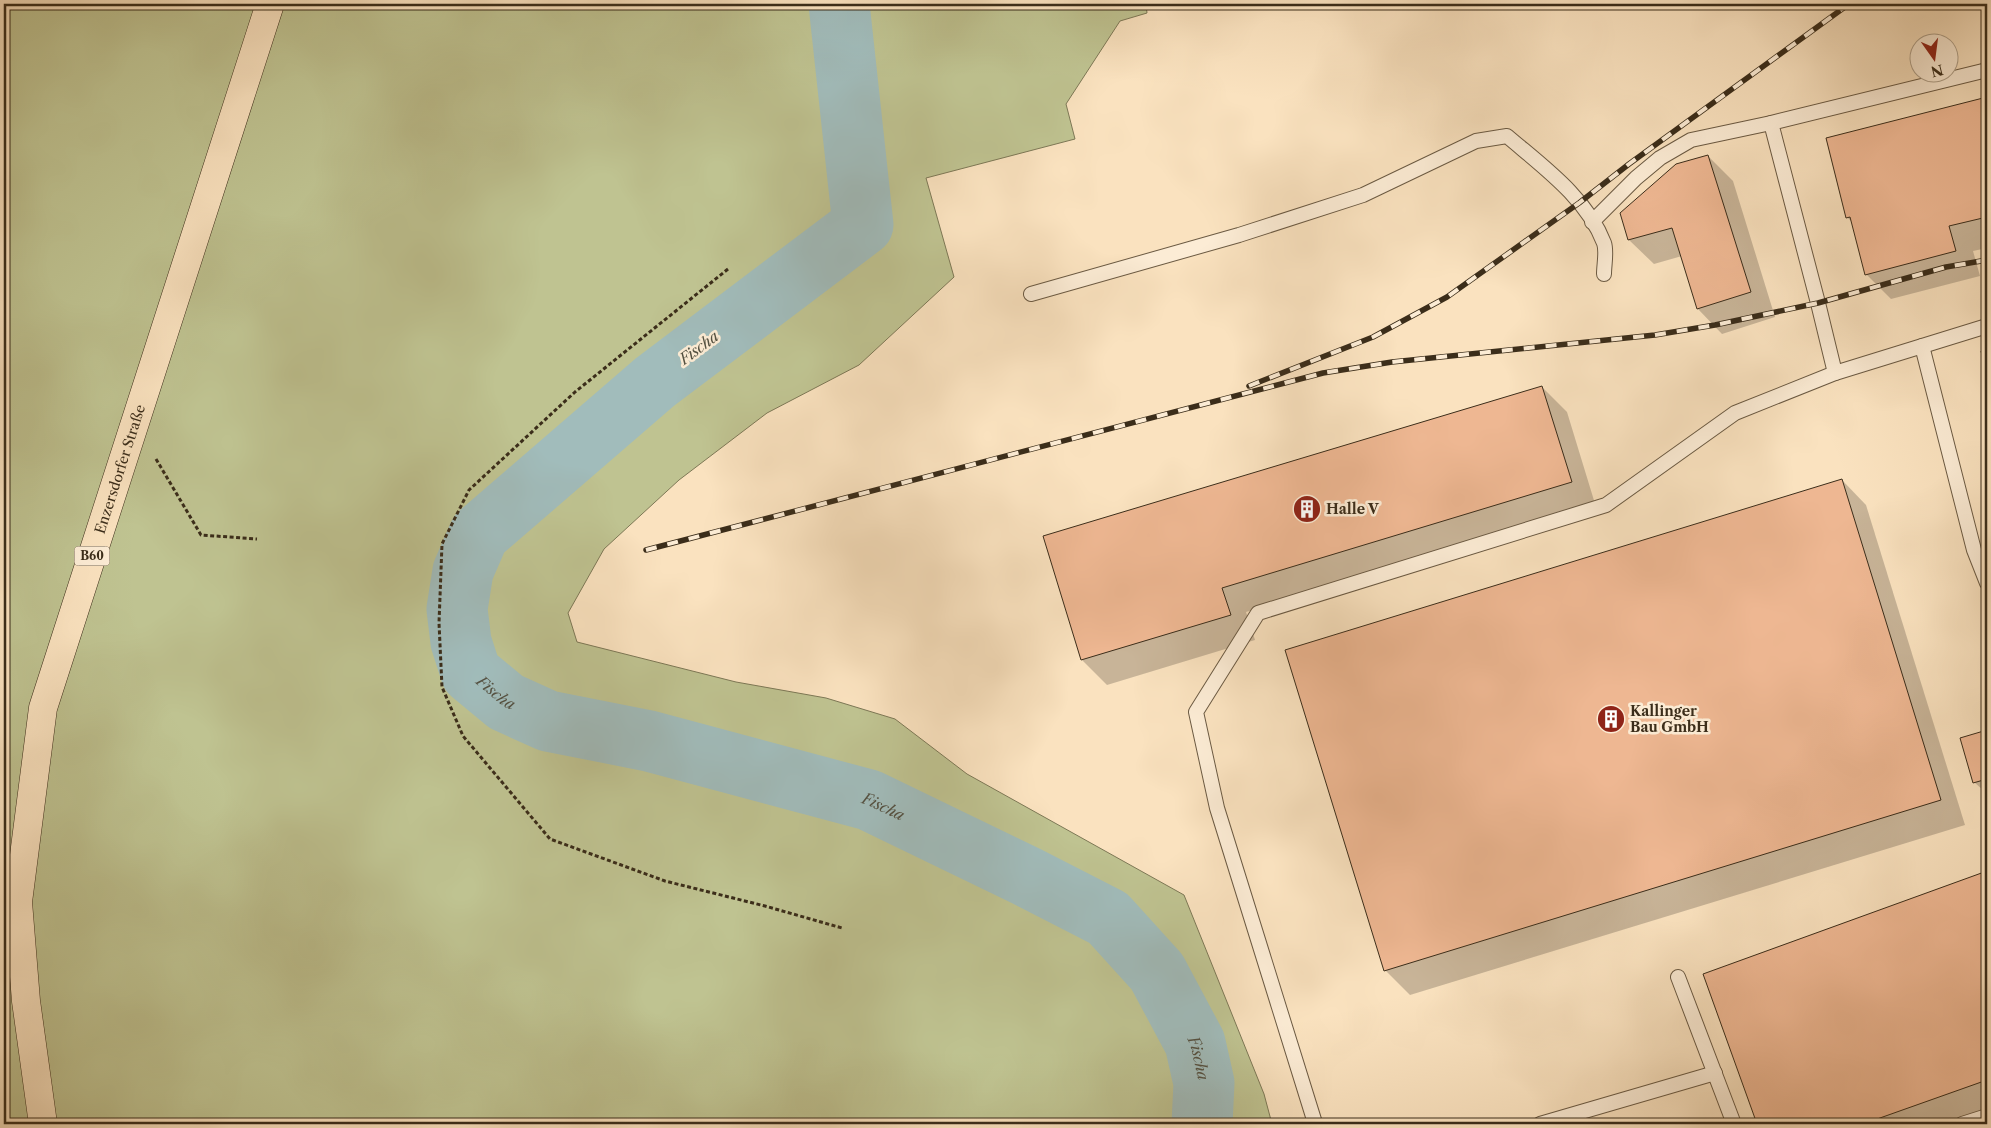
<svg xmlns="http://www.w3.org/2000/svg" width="1991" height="1128" font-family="'Libre Caslon Text',serif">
<rect width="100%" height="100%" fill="#fae2bf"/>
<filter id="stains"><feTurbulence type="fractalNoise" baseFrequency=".004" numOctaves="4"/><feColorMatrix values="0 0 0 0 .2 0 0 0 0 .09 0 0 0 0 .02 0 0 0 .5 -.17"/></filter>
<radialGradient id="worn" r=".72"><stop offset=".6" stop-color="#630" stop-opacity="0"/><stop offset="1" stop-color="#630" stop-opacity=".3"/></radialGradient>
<path fill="#bfc391" stroke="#7d7856" d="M4 4H1146L1147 13 1120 21 1066 104 1075 139 926 178 954 277 859 365 767 413 679 480 604 549 568 613 577 642 736 682 826 698 895 719 967 774 1184 895 1264 1094 1272 1124H4Z"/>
<g fill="#0003">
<path d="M1987 98V248L1973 251 1980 276 1891 299 1866 274 1853 223 1847 217 1827 139Z"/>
<path d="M1708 156 1733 181 1775 317 1722 334 1698 309 1682 256 1654 264 1629 240Z"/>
<path d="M1542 387 1567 412 1596 507 1246 612 1255 640 1107 685 1082 660 1045 537Z"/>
<path d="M1842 480 1866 505 1965 825 1410 995 1385 970Z"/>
<path d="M1987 731V789L1983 790 1974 782 1962 739Z"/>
<path d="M1987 872V1114L1957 1124H1759L1705 975Z"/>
</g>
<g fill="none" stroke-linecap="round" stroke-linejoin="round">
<path stroke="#a1bcbb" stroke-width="61" id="s1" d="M839 4 863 225 655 382 479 534 463 571 457 609 461 642 471 673 506 702 548 721 649 741 869 800 1026 876 1108 918 1157 972 1195 1043 1204 1083 1202 1124"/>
</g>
<g fill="#eeb792" stroke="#3b2d1a">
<path d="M1987 97V217L1949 226 1956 251 1865 275 1850 217 1846 218 1826 138Z"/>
<path d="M1708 155 1751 292 1697 309 1672 228 1628 240 1620 213 1676 164Z"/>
<path d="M1987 350V378L1981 351Z"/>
<path d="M1542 386 1572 482 1222 588 1231 615 1081 660 1043 536Z"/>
<path d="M1842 479 1941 800 1384 971 1285 650Z"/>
<path d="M1987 730V779L1973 783 1960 738Z"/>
<path d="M1987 871V1080L1863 1124H1757L1703 974Z"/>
</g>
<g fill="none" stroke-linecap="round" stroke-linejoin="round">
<defs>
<g id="lane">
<path d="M1592 222 1636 178 1660 158 1691 140 1771 123"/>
<path d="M1031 294 1239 235 1363 195 1476 141 1507 136C1542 166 1587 198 1604 243 1607 251 1604 265 1604 274"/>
<path d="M1922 346 1974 550 1987 583"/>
<path d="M1835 373 1818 303 1771 123 1987 70"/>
<path d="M1678 977 1734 1124"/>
<path d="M1317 1124 1315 1123 1217 808 1196 712 1258 613 1606 505 1735 413 1835 373 1987 326"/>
<path d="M1540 1124 1715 1073"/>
<path d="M1962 1124 1987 1116"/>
</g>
<g id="primary">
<path id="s2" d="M43 1124 26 1001 18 902 43 708 270 4"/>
</g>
</defs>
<use href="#lane" stroke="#6b5a43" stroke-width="16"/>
<use href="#primary" stroke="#3b2d1a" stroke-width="29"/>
<g stroke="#3b2d1a" stroke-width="3" stroke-dasharray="4 2.5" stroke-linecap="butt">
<path d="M728 269 575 392 469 490 442 544 439 623 442 687 463 736 550 839 665 881 765 906 842 928"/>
<path d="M156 459 201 535 257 539"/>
</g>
<use href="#lane" stroke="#fcecd5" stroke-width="14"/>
<use href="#primary" stroke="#fae2bf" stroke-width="28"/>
<defs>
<g id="rail">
<path d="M1249 386 1373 337 1447 297 1579 203 1629 164 1849 4"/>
<path d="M646 550 1323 373 1392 362 1655 335 1715 325 1818 303 1946 267 1987 260"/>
</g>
</defs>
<use href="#rail" stroke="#3b2d1a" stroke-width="5.5"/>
<use href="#rail" stroke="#fcecd5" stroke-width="4" stroke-dasharray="11" stroke-linecap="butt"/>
</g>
<defs>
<symbol id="building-disc" viewBox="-11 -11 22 22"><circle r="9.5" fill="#8f2418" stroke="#fcecd5"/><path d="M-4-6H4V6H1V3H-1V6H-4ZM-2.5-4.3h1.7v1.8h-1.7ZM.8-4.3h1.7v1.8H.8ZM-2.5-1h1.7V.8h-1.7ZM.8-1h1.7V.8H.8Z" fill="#fff"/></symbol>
</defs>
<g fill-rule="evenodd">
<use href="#building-disc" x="1291" y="493" width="32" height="32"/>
<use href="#building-disc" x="1595" y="703" width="32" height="32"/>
</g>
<g text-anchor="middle" stroke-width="5" stroke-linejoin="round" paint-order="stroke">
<rect fill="#fcecd5" stroke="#756652" stroke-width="1" x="74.5" y="546.5" width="35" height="19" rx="4"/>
<g font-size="12" font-weight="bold" fill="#3b2d1a">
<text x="92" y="560">B60</text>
</g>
<g font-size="14" fill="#3b2d1a" stroke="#fcecd5">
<text dy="5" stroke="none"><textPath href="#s2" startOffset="670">Enzersdorfer Straße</textPath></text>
</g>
<g font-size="14" font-weight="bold" fill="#3b2d1a" stroke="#fcecd5" text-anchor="start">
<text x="1326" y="514">Halle V</text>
<text x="1630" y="716">Kallinger<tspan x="1630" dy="16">Bau GmbH</tspan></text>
</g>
<g font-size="15" font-style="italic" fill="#545142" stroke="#fcecd5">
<text transform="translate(699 348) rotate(-37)" y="5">Fischa</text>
<text dy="5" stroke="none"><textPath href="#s1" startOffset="892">Fischa</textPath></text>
<text dy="5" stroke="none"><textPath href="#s1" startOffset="1298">Fischa</textPath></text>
<text dy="5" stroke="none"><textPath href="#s1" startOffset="1718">Fischa</textPath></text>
</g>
</g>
<rect width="1991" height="1128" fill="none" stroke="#fae2bf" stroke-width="20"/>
<rect x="5" y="5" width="1981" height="1118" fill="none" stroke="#3b2d1a" stroke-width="2.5"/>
<rect x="10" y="10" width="1971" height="1108" fill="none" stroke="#3b2d1a"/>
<g transform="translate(1934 58) rotate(166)"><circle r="24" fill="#fcecd5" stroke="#afa08a"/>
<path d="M0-4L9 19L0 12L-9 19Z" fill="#8f2418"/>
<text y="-8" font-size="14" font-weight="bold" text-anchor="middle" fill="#3b2d1a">N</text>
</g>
<rect width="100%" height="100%" filter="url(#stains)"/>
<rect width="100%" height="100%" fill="url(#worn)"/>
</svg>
